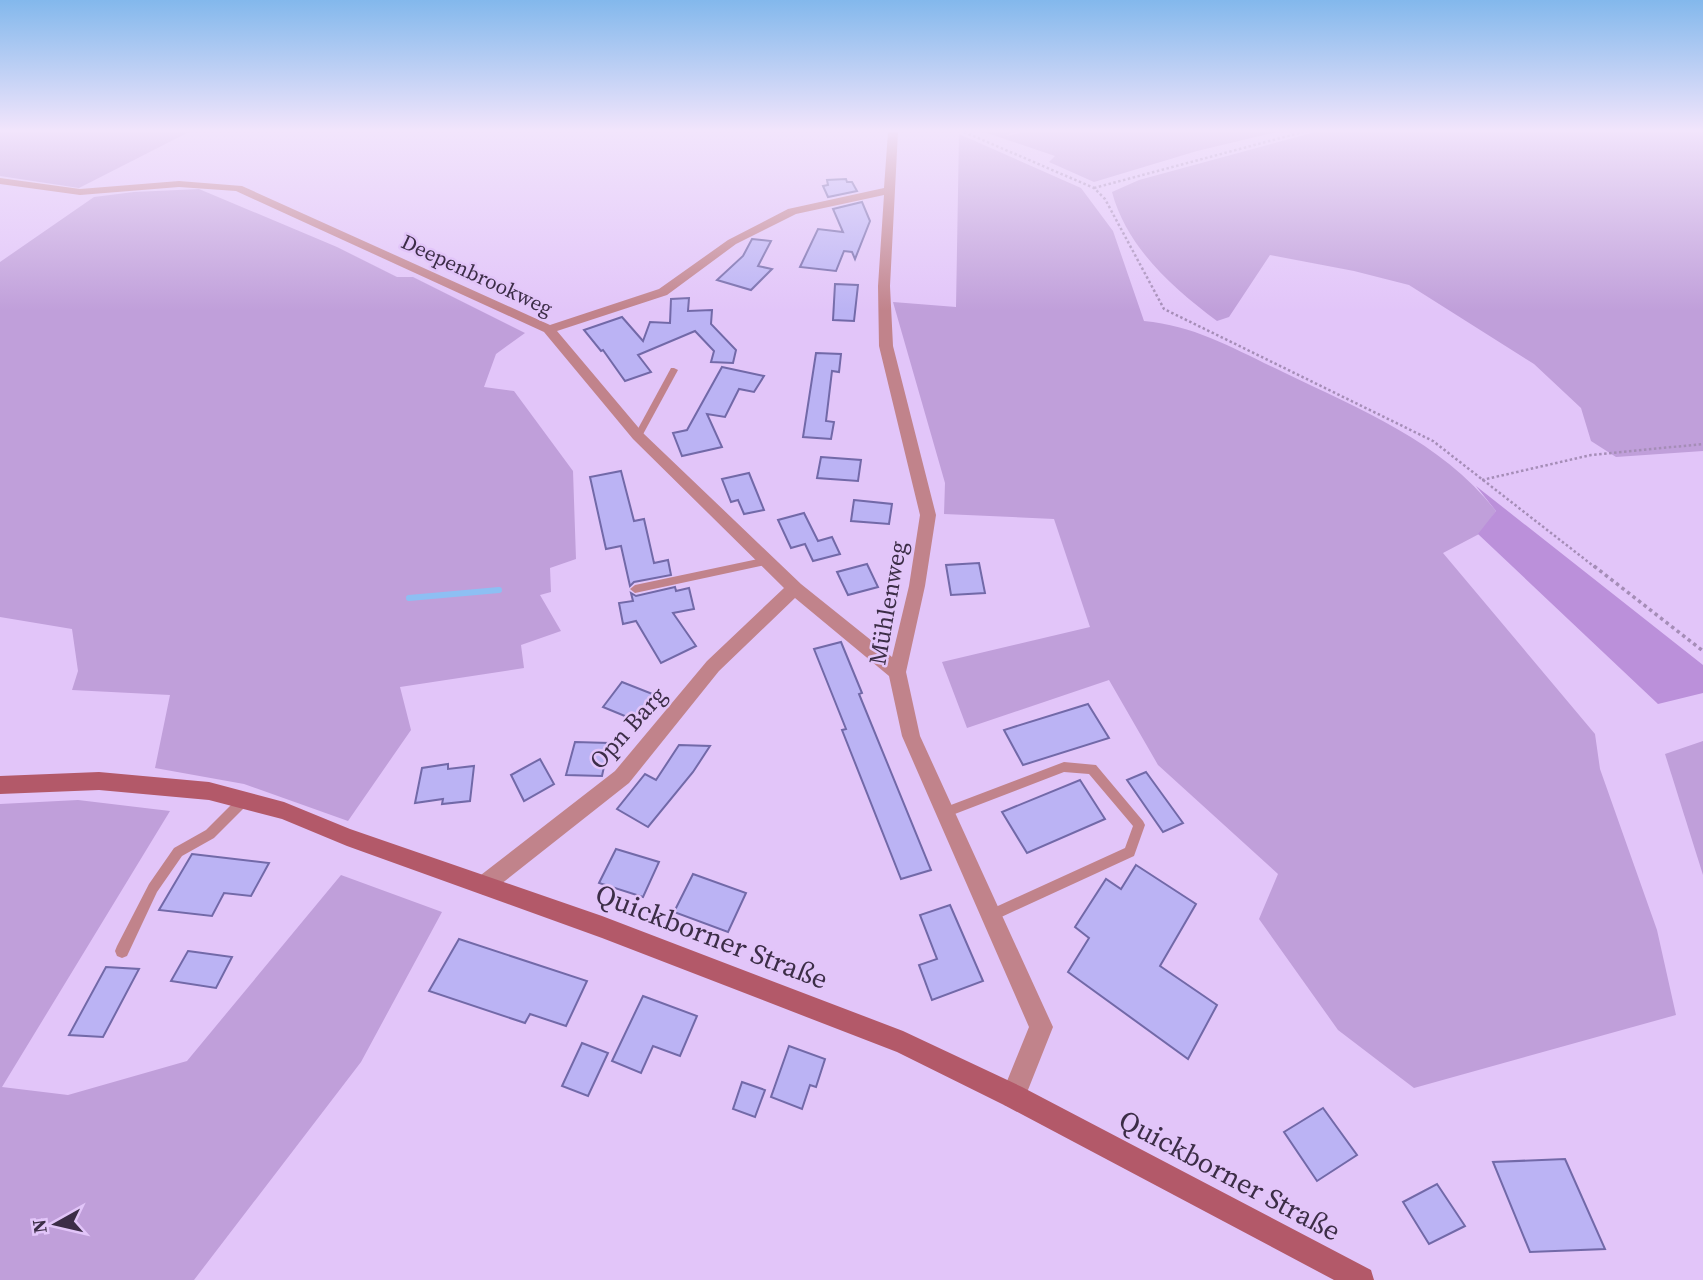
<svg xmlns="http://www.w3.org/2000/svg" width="1703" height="1280" font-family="'Source Serif 4',serif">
<rect width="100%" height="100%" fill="#e2c5f9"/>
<g fill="#c09fda">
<path d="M0 132H189L79 188 0 176Z"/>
<path d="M984 132H1013L1006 136 1025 132H1276L1197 151 1094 182 1049 162 1055 156Z"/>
<path d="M1315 132H1703V451L1616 457 1591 441 1581 408 1534 364 1409 285 1354 271 1270 255 1229 317 1217 321C1173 288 1127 248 1112 192L1139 180Z"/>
<path d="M959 134 1081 188 1113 231 1144 321C1197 326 1236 350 1283 372 1361 410 1441 441 1496 511L1481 533 1443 553 1595 734 1600 769 1657 930 1676 1015 1414 1088 1338 1030 1259 919 1278 874 1158 765 1109 680 967 728 942 662 1090 627 1054 519 944 514 945 483 893 302 956 307Z"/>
<path d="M199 189 337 247 397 277H413L525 333 496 354 484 387 514 391 573 471 576 559 550 568 551 592 540 595 561 631 521 645 524 668 400 687 411 730 348 821 244 784 155 768 170 695 72 690 78 671 72 629 0 617V262L94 197 134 192Z"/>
<path d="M1703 741V875L1665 754Z"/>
<path d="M78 800 170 811 2 1087 68 1095 187 1061 341 875 442 912 361 1062 194 1280H0V804Z"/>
</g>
<path fill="#bb90da" d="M1476 486 1703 665V693L1658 704 1478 534 1496 511Z"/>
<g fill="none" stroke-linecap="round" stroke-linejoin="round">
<path stroke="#8dbff3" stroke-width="6" d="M409 598 499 590"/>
</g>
<g fill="#bbb3f4" stroke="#7269a8" stroke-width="2">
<path d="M846 179 847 182H852L857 191 828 197 823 186 828 185 827 180Z"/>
<path d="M862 202 870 221 855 259 852 252 844 251 836 271 800 267 818 229 843 232 833 209Z"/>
<path d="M752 239 771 241 758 266 772 269 751 290 717 280 743 256Z"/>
<path d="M835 284 858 285 854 321 833 320Z"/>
<path d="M689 298 688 311 712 310 711 324 736 350 733 363 711 362 714 351 695 331 638 355 651 372 625 381 603 350 601 351 584 330 622 317 643 341 650 322 670 323 671 299Z"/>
<path d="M816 353 841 354 839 372 832 371 826 421 834 422 831 439 803 437Z"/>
<path d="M722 367 764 376 754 392 739 389 725 417 707 414 722 447 682 456 673 433 687 430Z"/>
<path d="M821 457 861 460 858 481 817 478Z"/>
<path d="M621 471 634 521 644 519 654 563 668 560 671 575 634 582 630 586 621 546 606 549 590 477Z"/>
<path d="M749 473 764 510 744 514 738 500 731 502 722 479Z"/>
<path d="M854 500 892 504 889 524 851 521Z"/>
<path d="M804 513 818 541 832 537 840 554 813 561 805 544 791 548 778 520Z"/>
<path d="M979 563 985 593 951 595 946 565Z"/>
<path d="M867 564 878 587 848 595 837 572Z"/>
<path d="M675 587 676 591 689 588 694 609 673 613 696 646 661 663 636 621 623 624 619 603 633 601 631 593 636 596Z"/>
<path d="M841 642 862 693 859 694 931 870 901 879 842 730 846 729 814 649Z"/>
<path d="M622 682 655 695 637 721 603 707Z"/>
<path d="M1088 704 1109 738 1023 765 1004 730Z"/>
<path d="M575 742 609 743 602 776 566 775Z"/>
<path d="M679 745 710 746 693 772 648 827 617 809 645 774 656 780Z"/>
<path d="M540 759 554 784 524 801 511 775Z"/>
<path d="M448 764V769L474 766 470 801 442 804 443 799 415 803 422 768Z"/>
<path d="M1146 772 1183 823 1163 832 1127 780Z"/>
<path d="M1080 780 1105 819 1027 853 1002 812Z"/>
<path d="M616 849 659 862 643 897 599 883Z"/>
<path d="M192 854 269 863 251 896 224 893 212 916 159 910Z"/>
<path d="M1136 865 1196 904 1160 966 1217 1005 1188 1059 1068 972 1089 938 1075 927 1106 879 1121 889Z"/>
<path d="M693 874 746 893 728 932 674 912Z"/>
<path d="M950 905 983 981 932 1000 919 965 937 959 920 915Z"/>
<path d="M459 939 587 981 566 1026 530 1014 525 1023 429 991Z"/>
<path d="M188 951 232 957 216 988 171 981Z"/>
<path d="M106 967 139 969 103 1037 69 1035Z"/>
<path d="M643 996 697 1016 680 1056 653 1046 641 1073 612 1061Z"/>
<path d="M582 1043 608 1053 588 1096 562 1086Z"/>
<path d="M789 1046 825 1059 816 1087 810 1085 802 1109 771 1097Z"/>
<path d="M742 1082 765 1090 755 1117 733 1109Z"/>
<path d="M1323 1108 1357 1155 1317 1181 1284 1132Z"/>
<path d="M1565 1159 1605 1249 1530 1252 1493 1162Z"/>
<path d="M1437 1184 1465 1226 1429 1244 1403 1202Z"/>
</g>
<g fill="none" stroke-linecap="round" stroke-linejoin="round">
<g stroke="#a58db7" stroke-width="2.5" stroke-dasharray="2.5 2.5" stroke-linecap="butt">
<path d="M964 132 1094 188 1105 199 1164 309 1433 441 1596 568"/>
<path d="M1094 188 1303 132"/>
<path d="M1482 480 1591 455 1703 444"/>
</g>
<path stroke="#a58db7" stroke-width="3.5" stroke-dasharray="3.5 3.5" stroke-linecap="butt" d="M1594 566 1703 651"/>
<g fill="#c1838b" fill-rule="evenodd">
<path d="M671 368H674L678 370 641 438H635L634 436Z"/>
<path d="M767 557 772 561 770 564 635 593 630 589 635 585Z"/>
<path d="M1064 762 1096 765 1143 821 1145 825 1134 856 997 919 992 921 987 919 986 915 987 911 1125 848 1133 826 1089 774 1064 772 947 817 943 816 941 812 943 808Z"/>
<path d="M244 795 248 796 250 800 248 804 214 838 182 856 157 892 127 956 122 958 117 956 115 951 117 946 149 884 174 848 206 830 240 796Z"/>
</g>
<path fill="#c1838b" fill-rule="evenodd" d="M888 132H898L890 286 893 346 936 515 925 586 906 672 920 736 1053 1027 1022 1105 1013 1108 1004 1105 1001 1096 1029 1027 902 736 889 676 795 598 719 671 629 783 491 892 484 895 477 892 473 885 477 878 615 771 707 661 784 588 633 439 544 332 236 191 179 187 80 195 0 184V178L80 189 179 181 242 186 550 325 659 289 728 240 788 209 884 188ZM884 195 878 286 879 346 920 515 909 586 892 657 801 584 643 433 557 331 667 295 736 244 796 214Z"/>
<path fill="#b35969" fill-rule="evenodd" d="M99 772 209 782 284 802 350 829 602 916 903 1031 1022 1087 1371 1270 1374 1280H1334L1004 1105 897 1052 602 938 347 846 282 819 209 800 99 790 0 794V776Z"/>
</g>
<linearGradient id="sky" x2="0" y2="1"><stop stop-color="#83b8ec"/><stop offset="0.42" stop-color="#f2e5fc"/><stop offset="1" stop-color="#f2e5fc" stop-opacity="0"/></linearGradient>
<rect width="1703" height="311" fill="url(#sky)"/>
<g text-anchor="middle" stroke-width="5" stroke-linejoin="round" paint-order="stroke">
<g font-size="21" fill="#3c2d47" stroke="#e2c5f9">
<text transform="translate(477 275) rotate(25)" y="7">Deepenbrookweg</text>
</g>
<g font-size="24" fill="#3c2d47" stroke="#e2c5f9">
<text transform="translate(888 603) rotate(-80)" y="8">Mühlenweg</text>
<text transform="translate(628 728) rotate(-48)" y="8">Opn Barg</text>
</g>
<g font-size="28" fill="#3c2d47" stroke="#e2c5f9">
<text transform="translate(712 936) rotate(21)" y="10">Quickborner Straße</text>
<text transform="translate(1230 1175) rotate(28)" y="10">Quickborner Straße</text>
</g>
</g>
<g transform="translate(56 1224) rotate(262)" stroke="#e2c5f9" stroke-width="5" paint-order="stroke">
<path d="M0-5L12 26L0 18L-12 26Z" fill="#3c2d47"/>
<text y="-10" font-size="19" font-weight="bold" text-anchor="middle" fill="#3c2d47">N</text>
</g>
</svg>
